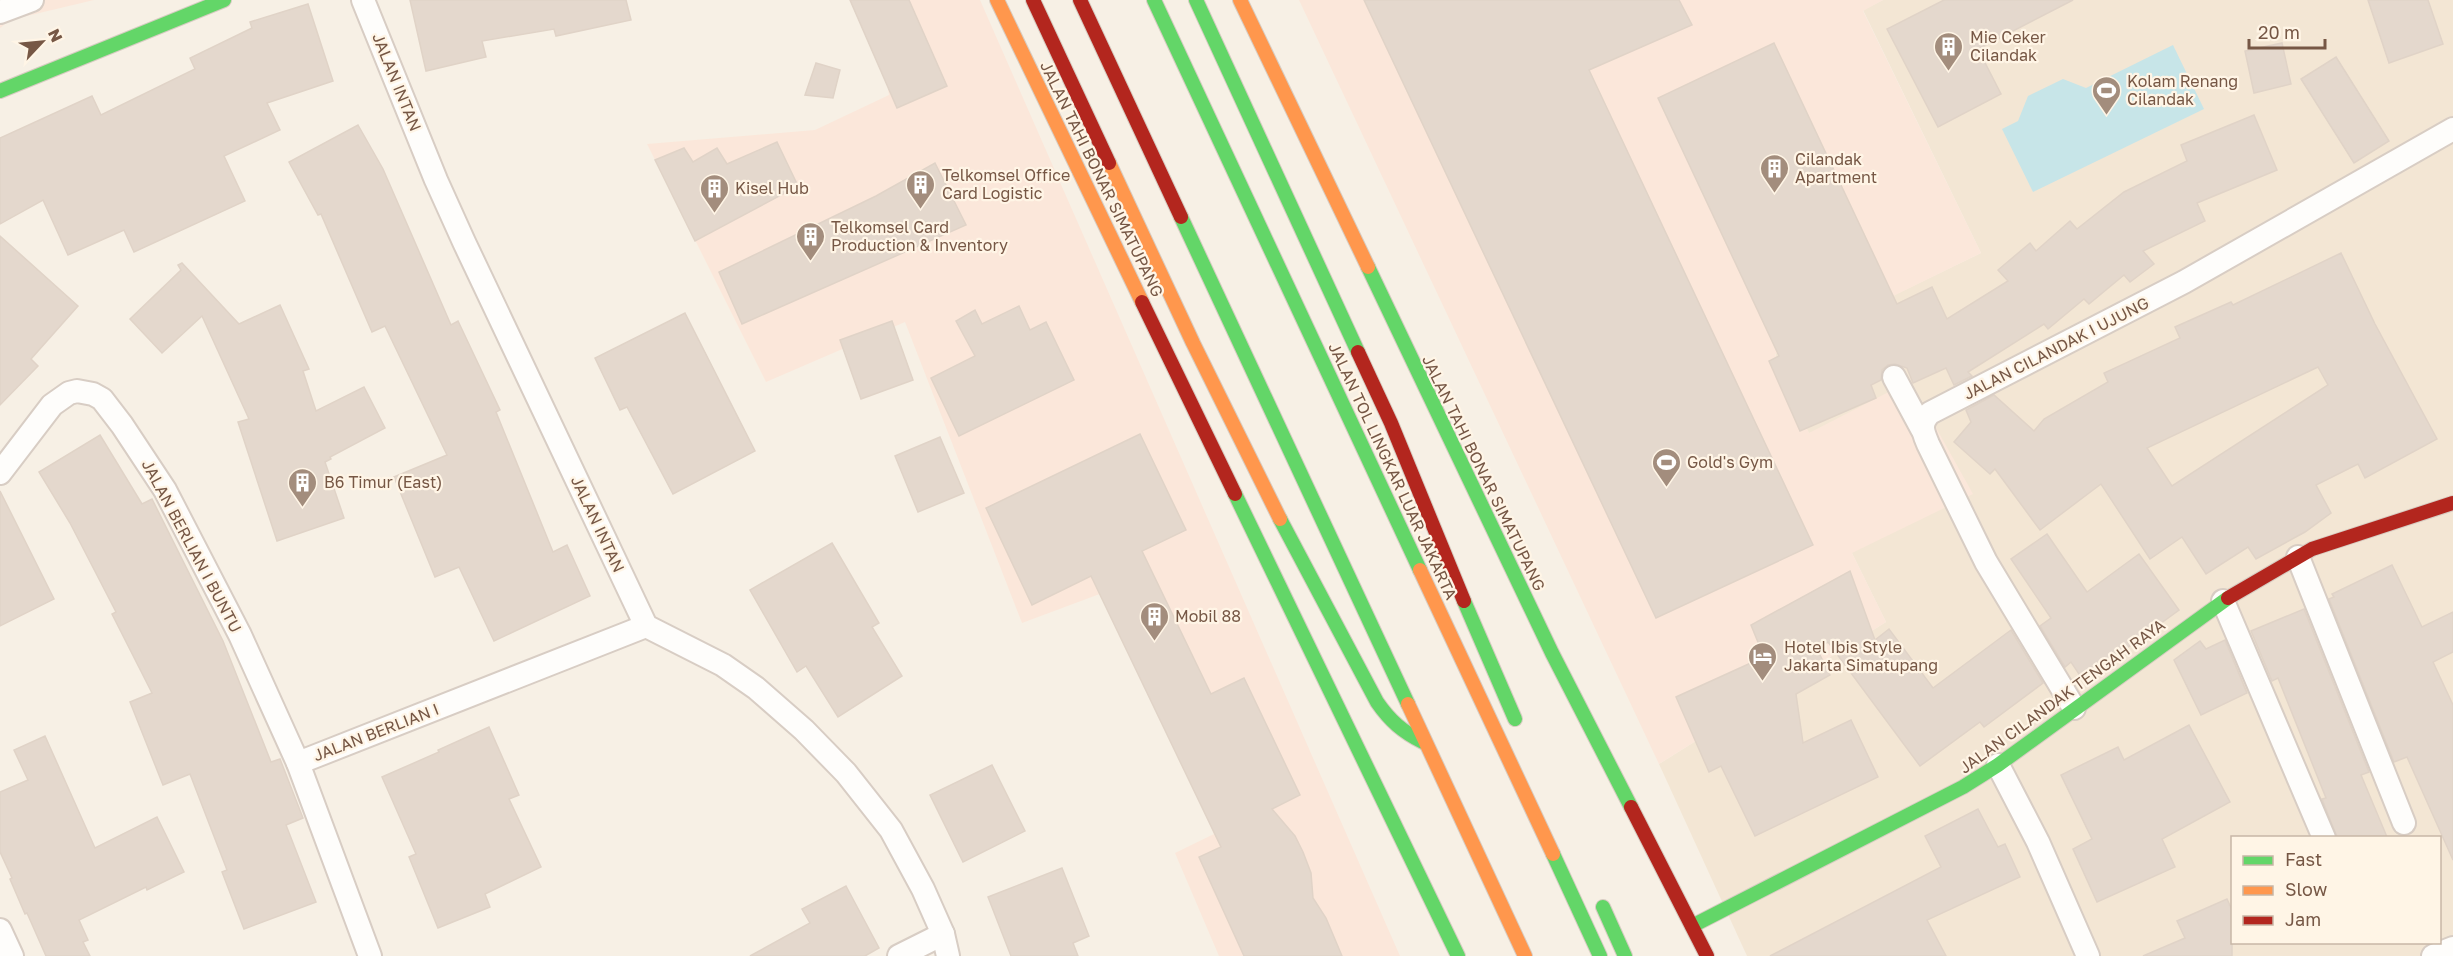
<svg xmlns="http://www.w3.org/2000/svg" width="2453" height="956" font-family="'Golos Text',sans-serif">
<rect width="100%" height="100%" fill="#f7f0e5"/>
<path fill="#f3e6d4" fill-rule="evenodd" d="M1883 0H2453V956H1747L1659 764 1886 622 1852 553 1809 434 1775 353 1981 253 1863 10ZM2232 838H2440V942H2232Z"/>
<g fill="#fbe7da">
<path d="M0 0H94L10 20 0 28Z"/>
<path d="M873 0H980L1400 956H1219L1175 853 1214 834 1105 592 1022 623 905 322 766 382 647 144 815 130 889 95Z"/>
<path d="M1299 0H1883L1863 11 1981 253 1775 354 1809 433 1910 381 1973 494 1852 553 1886 622 1659 764Z"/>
</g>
<path fill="#c7e5e8" d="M2173 45 2204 109 2033 192 2002 129 2018 121 2028 96 2063 79 2086 88Z"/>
<g fill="#e4d8cd" stroke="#e0d3c7" stroke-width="1.5" fill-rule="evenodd">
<path d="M410 0H626L631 20 556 36 554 29 482 41 486 57 426 71Z"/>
<path d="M850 0H909L947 86 897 108Z"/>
<path d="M1364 0H1679L1692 25 1589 70 1813 545 1656 618Z"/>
<path d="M1944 0H2073L1978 49 2001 94 1938 127 1887 29Z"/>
<path d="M2368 0H2428L2443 44 2389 63Z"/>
<path d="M308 4 333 81 267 103 280 130 224 156 245 201 134 252 124 230 68 255 43 200 0 224V138L92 96 101 115 195 69 190 58 252 28 250 22Z"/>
<path d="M1774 43 1897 304 1932 287 1947 319 2008 281 1998 270 2030 243 2036 251 2070 221 2077 229 2124 192 2187 161 2181 145 2254 115 2277 170 2197 203 2205 221 2143 251 2154 264 2130 282 2124 275 2089 304 2084 299 2048 329 2044 324 1968 372 1972 376 1954 385 1946 368 1913 383 1907 368 1895 364 1888 365 1882 370 1881 380 1871 385 1876 398 1800 431 1769 361 1779 356 1658 98Z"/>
<path d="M2282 43 2291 84 2254 93 2245 51Z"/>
<path d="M2336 57 2389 141 2354 163 2301 79Z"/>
<path d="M816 63 840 70 833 98 805 95Z"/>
<path d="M358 125 383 169 451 325 458 321 500 410 496 412 553 552 567 545 590 596 494 641 459 567 435 577 394 477 447 455 385 326 372 332 321 214 318 215 289 162Z"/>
<path d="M777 142 798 186 695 241 655 160 684 148 693 162 717 148 727 164Z"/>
<path d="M935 163 966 225 742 324 719 272 876 196Z"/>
<path d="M0 236 78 306 31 359 38 366 0 405Z"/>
<path d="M2341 253 2375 324 2437 439 2365 478 2358 464 2316 485 2331 513 2305 532 2256 559 2248 547 2206 574 2182 537 2150 559 2101 484 2040 530 1995 469 1990 474 1954 442 1971 422 1966 410 1994 395 2034 431 2044 419 2108 382 2104 373 2180 338 2175 327 2231 302 2233 305ZM2318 367 2328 385 2172 486 2147 448Z"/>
<path d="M182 263 239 324 280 305 309 369 303 371 316 411 364 387 385 428 330 457 331 459 325 462 344 518 277 541 238 422 249 419 202 316 162 353 130 319 181 270 178 265Z"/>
<path d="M1019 306 1030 330 1046 322 1074 380 959 436 931 378 975 356 956 321 975 310 982 324Z"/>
<path d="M685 313 755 451 673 494 627 407 620 410 595 358Z"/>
<path d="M892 321 913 380 861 399 840 340Z"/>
<path d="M1140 434 1186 530 1142 551 1211 694 1244 678 1300 795 1272 809 1295 836 1303 852 1311 873 1313 898 1326 918 1342 956H1244L1199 857 1221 847 1091 576 1032 605 986 508Z"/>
<path d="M100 435 142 504 152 499 223 641 271 762 280 759 303 818 286 825 316 902 244 929 222 872 227 870 190 774 163 785 130 702 152 693 112 614 116 612 70 523 39 472Z"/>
<path d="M940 437 964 493 918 512 895 456Z"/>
<path d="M0 491 54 599 0 626Z"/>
<path d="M2047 534 2087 592 2139 554 2179 610 2083 680 2071 662 2065 667 2040 626 2051 618 2011 559Z"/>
<path d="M832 543 879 623 872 627 902 676 838 717 806 666 797 672 750 590Z"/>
<path d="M2392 565 2422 627 2453 612V652L2433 662 2453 705V860L2407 757 2394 762 2329 599 2334 597 2332 594Z"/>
<path d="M1850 571 1875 640 1889 629 1933 688 2011 630 2043 683 1984 727 1980 722 1920 766 1828 642 1817 649 1830 675 1796 694 1803 743 1851 720 1878 777 1755 836 1721 766 1709 772 1676 697 1764 657 1751 625Z"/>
<path d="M2304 609 2369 772 2361 775 2387 837H2337L2322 799 2326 798 2278 678 2272 681 2251 631Z"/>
<path d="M2225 640 2247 693 2201 715 2174 660 2200 641 2206 649Z"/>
<path d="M2189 725 2230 802 2162 839 2175 867 2097 902 2073 849 2092 839 2061 775 2118 747 2124 760Z"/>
<path d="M489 727 519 795 509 799 541 867 485 894 490 907 438 928 409 857 416 854 382 777 439 752 438 750Z"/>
<path d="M45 736 95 848 157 817 184 872 147 890 146 887 79 920 88 940 83 942 90 956H46L27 913 25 914 10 879 12 878 0 852V792L28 780 14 750Z"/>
<path d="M992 765 1025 831 963 862 930 795Z"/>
<path d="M1978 809 1998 847 2005 844 2020 877 1927 920 1946 956H1770L1941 867 1925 836Z"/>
<path d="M1062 868 1089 936 1073 943 1078 956H1011L988 897Z"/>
<path d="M846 886 879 948 865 956H750L810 923 802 909Z"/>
<path d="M2227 899 2232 910V956H2143L2185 938 2177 921Z"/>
</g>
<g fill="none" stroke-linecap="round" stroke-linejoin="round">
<defs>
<g id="street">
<path d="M363 0 436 180 464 242 646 626 723 665 756 688 804 730 846 773 891 830 923 889 943 934 948 956"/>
<path d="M0 12 32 0"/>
<path d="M1894 377 1922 429"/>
<path d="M0 473 52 405 69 393 77 391 93 394 102 399 122 425 165 490 240 635 298 763 370 956"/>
<path d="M2298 557 2404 823"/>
<path d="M2223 601 2324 838"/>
<path d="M2074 708 1986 562 1928 444C1923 432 1919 424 1930 413L2184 282 2453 129"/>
<path d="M298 763 646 626"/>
<path d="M1998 765 2038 842 2088 956"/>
<path d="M0 930 12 956"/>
<path d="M899 956 943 934"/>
<path d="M2433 956 2453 948"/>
</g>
<g id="fast">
<path d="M1154 0 1420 570"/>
<path d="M1196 0 1358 352"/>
<path d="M0 91 224 0"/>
<path d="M1181 217 1408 704"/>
<path d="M1368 267 1552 653 1631 807"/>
<path d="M1235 494 1458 956"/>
<path d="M1280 519 1377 702C1390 721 1403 732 1423 742"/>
<path d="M1464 601 1515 719"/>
<path d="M1553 854 1600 956"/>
<path d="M1603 907 1625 956"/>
<path d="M1692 926 1963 787 1998 765 2228 598"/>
</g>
<g id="slow">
<path d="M997 0 1142 302"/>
<path d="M1240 0 1368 267"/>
<path d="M1109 163 1193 343 1280 519"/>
<path d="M1420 570 1553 854"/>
<path d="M1408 704 1525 956"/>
</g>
<g id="jam">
<path d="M1033 0 1109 163"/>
<path d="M1080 0 1181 217"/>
<path d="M1142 302 1235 494"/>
<path d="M1358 352 1391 423 1464 601"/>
<path d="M2228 598 2312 549 2453 503"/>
<path d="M1631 807 1707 956"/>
</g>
</defs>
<use href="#street" stroke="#d8cdc4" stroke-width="26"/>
<use href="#fast" stroke="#d7ccc2" stroke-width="16"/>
<use href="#slow" stroke="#d7ccc2" stroke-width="16"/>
<use href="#jam" stroke="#d7ccc2" stroke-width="16"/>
<use href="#street" stroke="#fefdfb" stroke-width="22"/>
<use href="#fast" stroke="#63d668" stroke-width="14"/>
<use href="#slow" stroke="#ff974d" stroke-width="14"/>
<use href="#jam" stroke="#b3261e" stroke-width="14"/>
</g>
<defs>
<symbol id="building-pin" viewBox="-11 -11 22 30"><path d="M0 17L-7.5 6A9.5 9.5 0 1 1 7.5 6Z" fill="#a38d7d" stroke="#fff5e6"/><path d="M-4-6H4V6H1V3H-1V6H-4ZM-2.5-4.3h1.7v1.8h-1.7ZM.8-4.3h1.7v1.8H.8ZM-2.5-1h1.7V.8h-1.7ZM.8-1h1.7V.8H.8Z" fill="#fff"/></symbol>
<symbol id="stadium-pin" viewBox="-11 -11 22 30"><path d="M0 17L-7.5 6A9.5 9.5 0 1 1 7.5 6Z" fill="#a38d7d" stroke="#fff5e6"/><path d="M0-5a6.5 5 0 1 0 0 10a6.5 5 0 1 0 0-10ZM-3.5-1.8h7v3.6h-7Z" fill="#fff"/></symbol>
<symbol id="hotel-pin" viewBox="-11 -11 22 30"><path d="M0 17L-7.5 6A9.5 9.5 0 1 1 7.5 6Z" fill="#a38d7d" stroke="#fff5e6"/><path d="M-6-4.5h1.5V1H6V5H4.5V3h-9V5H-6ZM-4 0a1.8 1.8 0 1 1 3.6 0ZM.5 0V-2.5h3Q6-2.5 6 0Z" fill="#fff"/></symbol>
</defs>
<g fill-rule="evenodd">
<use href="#building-pin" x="1932" y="30" width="33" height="45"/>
<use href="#stadium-pin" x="2090" y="74" width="33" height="45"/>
<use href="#building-pin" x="1758" y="152" width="33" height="45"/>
<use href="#building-pin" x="904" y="168" width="33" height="45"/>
<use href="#building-pin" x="698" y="172" width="33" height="45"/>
<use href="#building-pin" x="794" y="220" width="33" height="45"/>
<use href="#stadium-pin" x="1650" y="446" width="33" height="45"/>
<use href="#building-pin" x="286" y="466" width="33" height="45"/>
<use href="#building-pin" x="1138" y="600" width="33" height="45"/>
<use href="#hotel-pin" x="1746" y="640" width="33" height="45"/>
</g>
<g text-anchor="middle" stroke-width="4.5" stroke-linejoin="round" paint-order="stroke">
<g font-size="16" fill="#765745" stroke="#fff5e6" text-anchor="start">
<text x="1970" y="43">Mie Ceker<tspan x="1970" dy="18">Cilandak</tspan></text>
<text x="2127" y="87">Kolam Renang<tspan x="2127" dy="18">Cilandak</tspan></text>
<text x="1795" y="165">Cilandak<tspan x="1795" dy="18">Apartment</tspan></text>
<text x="942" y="181">Telkomsel Office<tspan x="942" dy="18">Card Logistic</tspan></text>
<text x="735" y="194">Kisel Hub</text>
<text x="831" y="233">Telkomsel Card<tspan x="831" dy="18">Production &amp; Inventory</tspan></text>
<text x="1687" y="468">Gold's Gym</text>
<text x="324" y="488">B6 Timur (East)</text>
<text x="1175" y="622">Mobil 88</text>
<text x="1784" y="653">Hotel Ibis Style<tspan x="1784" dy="18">Jakarta Simatupang</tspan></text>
</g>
<g font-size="16" fill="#765745" stroke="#fff5e6">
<text transform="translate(397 82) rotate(68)" y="6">JALAN INTAN</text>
<text transform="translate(1102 179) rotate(64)" y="6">JALAN TAHI BONAR SIMATUPANG</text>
<text transform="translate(2056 348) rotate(-27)" y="6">JALAN CILANDAK I UJUNG</text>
<text transform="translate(1393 471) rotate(65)" y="6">JALAN TOL LINGKAR LUAR JAKARTA</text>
<text transform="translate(1484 473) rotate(64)" y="6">JALAN TAHI BONAR SIMATUPANG</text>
<text transform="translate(598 524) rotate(65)" y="6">JALAN INTAN</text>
<text transform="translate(192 546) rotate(62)" y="6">JALAN BERLIAN I BUNTU</text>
<text transform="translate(2062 696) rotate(-36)" y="6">JALAN CILANDAK TENGAH RAYA</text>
<text transform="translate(376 732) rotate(-21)" y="6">JALAN BERLIAN I</text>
</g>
</g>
<rect x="2231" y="836" width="210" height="108" fill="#fff5e6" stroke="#c8b6a6" stroke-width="1.5"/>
<rect x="2243" y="856" width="30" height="9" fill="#63d668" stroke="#c8b6a6" stroke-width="1.5"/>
<text x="2285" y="866" font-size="18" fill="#765745">Fast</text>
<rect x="2243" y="886" width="30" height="9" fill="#ff974d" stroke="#c8b6a6" stroke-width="1.5"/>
<text x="2285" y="896" font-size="18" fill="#765745">Slow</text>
<rect x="2243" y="916" width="30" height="9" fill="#b3261e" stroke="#c8b6a6" stroke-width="1.5"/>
<text x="2285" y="926" font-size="18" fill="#765745">Jam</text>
<g transform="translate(42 42) rotate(64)" stroke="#fff5e6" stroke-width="4.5" paint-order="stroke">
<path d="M0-4.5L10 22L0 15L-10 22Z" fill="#765745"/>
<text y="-9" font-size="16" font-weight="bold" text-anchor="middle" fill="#765745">N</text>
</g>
<path d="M2249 39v9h76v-9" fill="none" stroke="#765745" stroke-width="3"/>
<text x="2258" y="39" font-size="18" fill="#765745" stroke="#fff5e6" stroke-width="4.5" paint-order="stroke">20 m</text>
</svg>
